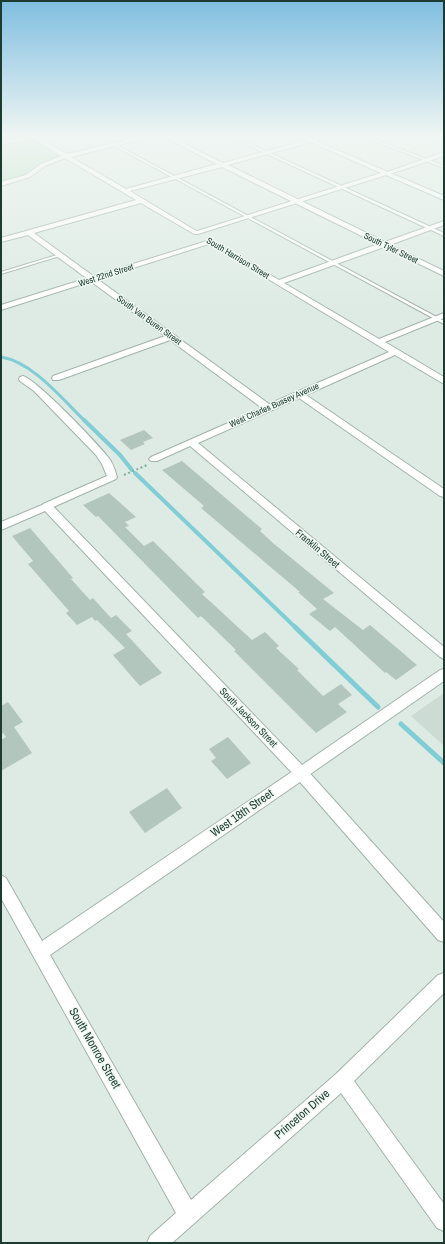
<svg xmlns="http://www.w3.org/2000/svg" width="445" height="1244" font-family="'Archivo Narrow',sans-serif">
<rect width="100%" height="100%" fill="#deebe4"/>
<path fill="#ccdbd3" d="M444 693V746L411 716Z"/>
<path fill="#b5debd" d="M1 136H32L66 156 51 161 32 174 1 184Z"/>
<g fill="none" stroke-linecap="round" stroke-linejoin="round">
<path stroke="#81cdd5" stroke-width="3" d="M1 357C33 362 62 399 85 421"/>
<g stroke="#81cdd5" stroke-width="4">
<path d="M84 420 120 455 132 470"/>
<path d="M135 473 296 628"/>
</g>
<g stroke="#81cdd5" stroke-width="5">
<path d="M295 627 378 707"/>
<path d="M401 724 444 763"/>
</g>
</g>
<g fill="#b3c6bd">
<path d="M144 430 153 438 143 442 145 444 131 450 120 440Z"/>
<path d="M182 461 262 529 260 531 273 543 334 593 323 599 363 630 370 625 417 665 396 680 386 672 385 673 335 627 330 631 309 614 317 609 298 592H300L201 508 204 506 162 470Z"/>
<path d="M109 493 136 517 125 522 129 526 125 527 144 546 153 541 205 592 202 594 252 640 265 632 279 646 276 648 299 669 297 670 323 696 341 684 352 695 338 704 347 712 316 733 234 651 236 650 201 616 198 618 98 516 96 517 83 505Z"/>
<path d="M30 528 73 578 71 579 90 600 93 598 111 618 116 615 132 631 126 634 162 673 140 686 113 655 125 648 97 620 95 621 92 617 77 625 66 613 69 611 28 564 33 561 12 536Z"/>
<path d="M8 702 23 722 14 727 32 753 1 771V740L6 737 3 733 1 734V706Z"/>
<path d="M228 737 251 763 227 779 211 761 216 758 209 749Z"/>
<path d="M167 788 182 808 145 833 129 812Z"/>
</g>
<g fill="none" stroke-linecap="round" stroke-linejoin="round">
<defs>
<g id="service">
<path d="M96 136H100L444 321V324Z"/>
<path d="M230 136H233L444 233V236L230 137Z"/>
<path d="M364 136H367L444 166V168L364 137Z"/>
<path d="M38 137 37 139 1 144V142Z"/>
<path d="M60 254 63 255 1 274V272Z"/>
</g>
<g id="minor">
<path d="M29 136H35L67 154 144 136H152L151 137 71 157 126 189 217 164 162 136H169L223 163 323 136H331L330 137 228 165 385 242 444 221V225L390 245 444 271V276L384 247 284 283 379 339 444 313V318L385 342 444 377V384L395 355 306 395 444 489V497L440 496 299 398 198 443 444 647V659L440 657 190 446 157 461H151L149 459 151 457 262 408 170 340 59 380H53L52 378 53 376 165 336 28 235 1 242V238L136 200 65 158 45 166 30 177 1 186V182L26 175 41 164 61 156ZM222 167 378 244 279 280 212 241 207 242 389 352 269 404 34 233 141 203 194 234H198V232L130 191Z"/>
<path d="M426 136H433L444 139V143Z"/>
<path d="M444 152V156L390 174 385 173Z"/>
<path d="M23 376C37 380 97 443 108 457 113 463 115 470 117 477L116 479 51 508H43L42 506 43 504 107 476 102 464 96 455 34 391 20 381 19 379 20 377Z"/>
<path d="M301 767 306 769 444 922V942L438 940 300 782 50 955 191 1200 336 1074 438 975 444 973V993L354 1081 444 1204V1231L437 1228 341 1093 172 1243H147L150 1236 176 1213 1 898V875L6 878 42 941 296 769Z"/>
</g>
<g id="tertiary">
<path d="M297 136H304L444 196V200L386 175 198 234H194V232L381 173Z"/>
<path d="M210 240 212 241V243L1 310V305Z"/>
<path d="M47 503 51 504 302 765 440 670 444 669V681L306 777 301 779 296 777 45 511 1 530V522Z"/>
</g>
</defs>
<use href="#service" stroke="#a1b3ab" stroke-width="2"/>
<use href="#minor" stroke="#a1b3ab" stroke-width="2"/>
<use href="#tertiary" stroke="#a1b3ab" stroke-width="2"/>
<path stroke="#7cb19d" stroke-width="2" stroke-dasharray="2 2.5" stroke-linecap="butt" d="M124 475 147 465"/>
<use href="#service" fill="#fff" fill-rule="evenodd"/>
<use href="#minor" fill="#fff" fill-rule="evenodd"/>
<use href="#tertiary" fill="#fff" fill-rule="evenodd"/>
</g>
<linearGradient id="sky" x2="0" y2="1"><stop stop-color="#7fbee0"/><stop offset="0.44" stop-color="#f0f6f3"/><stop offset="1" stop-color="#f0f6f3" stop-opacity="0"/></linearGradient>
<rect width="445" height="310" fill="url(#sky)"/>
<g text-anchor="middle" stroke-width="3" stroke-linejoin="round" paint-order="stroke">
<g font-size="9" fill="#1e3b32" stroke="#eef7f2">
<text transform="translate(391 248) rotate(26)" y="3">South Tyler Street</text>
<text transform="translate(238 258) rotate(31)" y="3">South Harrison Street</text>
<text transform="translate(106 275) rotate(-18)" y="3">West 22nd Street</text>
<text transform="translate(149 320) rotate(36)" y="3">South Van Buren Street</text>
<text transform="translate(274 405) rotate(-24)" y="3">West Charles Bussey Avenue</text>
</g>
<g font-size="10" fill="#1e3b32" stroke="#eef7f2">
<text transform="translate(318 548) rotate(40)" y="4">Franklin Street</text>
<text transform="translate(249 717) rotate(46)" y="4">South Jackson Street</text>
</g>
<g font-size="12" fill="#1e3b32" stroke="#eef7f2">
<text transform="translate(242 813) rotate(-35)" y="4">West 18th Street</text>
<text transform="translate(95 1048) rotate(60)" y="4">South Monroe Street</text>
<text transform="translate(302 1114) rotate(-41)" y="4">Princeton Drive</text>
</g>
</g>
<rect width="445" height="1244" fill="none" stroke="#1e3b32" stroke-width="4"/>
</svg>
